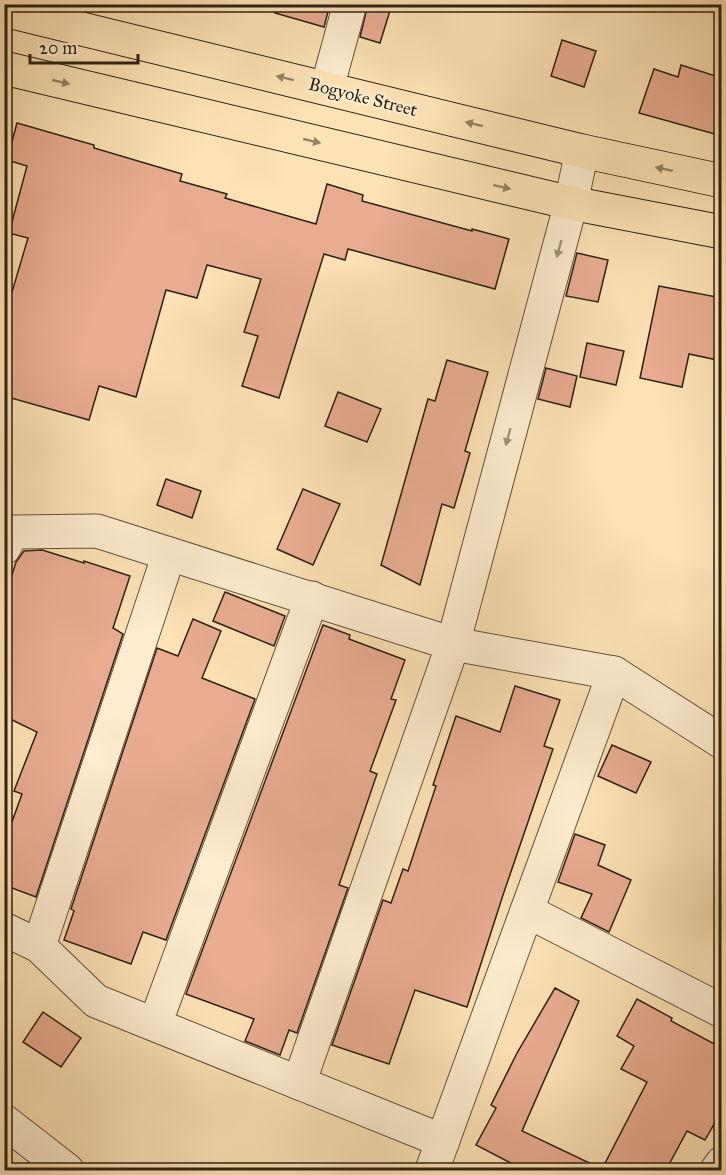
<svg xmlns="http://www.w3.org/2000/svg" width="726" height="1175" font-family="'IM FELL Great Primer',serif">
<rect width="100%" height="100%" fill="#fce2b5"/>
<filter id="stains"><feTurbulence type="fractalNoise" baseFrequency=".00333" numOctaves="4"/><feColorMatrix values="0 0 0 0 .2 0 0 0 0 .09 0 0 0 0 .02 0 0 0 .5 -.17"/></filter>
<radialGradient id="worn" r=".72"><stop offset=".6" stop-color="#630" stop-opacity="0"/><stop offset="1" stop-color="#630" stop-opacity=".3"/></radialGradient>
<g fill="#e9ac91" stroke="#2d2213" stroke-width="1.5">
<path d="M276 4H330L324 27 275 13Z"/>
<path d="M368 4H392L380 43 360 37Z"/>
<path d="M562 40 596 51 584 87 551 76Z"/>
<path d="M681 65 722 78V136L639 113 654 69 678 77Z"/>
<path d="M17 123 94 145V148L182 174 180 181 227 194 225 198 316 224 327 184 363 195 362 201 472 231V229L509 239 495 289 348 249 345 260 324 254 279 398 242 386 258 336 244 332 261 279 207 265 197 298 166 290 136 397 99 386 89 420 4 396V319L28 238 9 233 27 166 7 160Z"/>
<path d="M577 253 608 260 598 302 566 296Z"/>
<path d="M659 286 722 298V361L689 354 682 387 640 378Z"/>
<path d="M587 343 624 351 616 385 580 377Z"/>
<path d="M447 360 488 372 465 451 470 453 454 508 442 504 420 585 381 565 428 399 435 401Z"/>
<path d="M546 368 577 376 570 407 538 399Z"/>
<path d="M338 392 381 409 367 442 325 426Z"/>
<path d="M166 479 201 491 192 518 157 505Z"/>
<path d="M303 489 340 504 313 565 277 549Z"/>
<path d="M42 550 84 563V561L130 576 113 628 123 634 36 897 4 885V844L22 794 14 791 37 732 4 716V600L16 562 24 551Z"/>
<path d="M225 592 285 616 274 646 213 621Z"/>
<path d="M193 619 221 631 202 678 255 699 166 940 143 932 131 964 64 940 74 911 71 909 157 648 178 656Z"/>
<path d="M323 625 350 635 349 639 405 660 391 699 396 700 370 771 377 774 339 885 348 888 297 1033 289 1030 280 1055 245 1041 254 1019 186 994Z"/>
<path d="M515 686 560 700 544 746 553 749 503 895 467 1007 415 990 389 1064 332 1045 383 900 391 903 403 869 408 871 436 786 433 785 456 716 500 732Z"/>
<path d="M612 745 651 762 636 793 598 776Z"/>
<path d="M575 834 605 845 598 865 631 880 609 932 581 918 592 894 558 882Z"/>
<path d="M555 988 579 1001 522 1131 602 1169 647 1082 621 1069 634 1046 617 1036 637 999 672 1018 671 1021 722 1048V1110L705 1140 687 1131 666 1170H524L476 1145 496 1108 491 1105 517 1053Z"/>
<path d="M43 1012 81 1038 61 1067 23 1042Z"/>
</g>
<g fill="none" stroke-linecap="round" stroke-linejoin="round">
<defs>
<g id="minor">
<path d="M327 88 350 4"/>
<path d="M4 548 13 532 97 531 453 644 614 673 722 742"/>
<path d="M527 911 722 1011"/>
<path d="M4 929 39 946 96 1001 443 1141"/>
<path d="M39 946 169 554"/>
<path d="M155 1024 312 598"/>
<path d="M299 1083 453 644 571 203 582 151"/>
<path d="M4 1121 67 1170"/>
<path d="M432 1170 614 673"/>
<path d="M717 1170 722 1163"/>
</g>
<g id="primary">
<path d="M4 10 582 151 722 181"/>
<path d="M4 68 571 203 722 232"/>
</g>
</defs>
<use href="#minor" stroke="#61523c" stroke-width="35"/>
<use href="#primary" stroke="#2d2213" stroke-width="35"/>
<use href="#minor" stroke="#fdeccf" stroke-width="33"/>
<use href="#primary" stroke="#fce2b5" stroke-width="33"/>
</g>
<defs><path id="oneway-solid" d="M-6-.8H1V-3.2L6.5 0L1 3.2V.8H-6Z" transform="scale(1.5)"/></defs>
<g fill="#948264">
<use href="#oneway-solid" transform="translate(285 78) rotate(-166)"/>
<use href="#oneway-solid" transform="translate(61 82) rotate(13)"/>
<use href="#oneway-solid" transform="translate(474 124) rotate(-166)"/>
<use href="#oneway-solid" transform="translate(312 141) rotate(13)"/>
<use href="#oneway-solid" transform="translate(664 169) rotate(-168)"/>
<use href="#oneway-solid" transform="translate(502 187) rotate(13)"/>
</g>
<g fill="#9f917a">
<use href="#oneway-solid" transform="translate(559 249) rotate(105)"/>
<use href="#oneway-solid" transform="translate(508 437) rotate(105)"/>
</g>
<g text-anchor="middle" stroke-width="4.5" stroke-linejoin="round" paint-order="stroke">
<g font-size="18" fill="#2d2213" stroke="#fdeccf">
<text transform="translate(363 97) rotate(14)" y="6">Bogyoke Street</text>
</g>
</g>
<rect width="726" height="1175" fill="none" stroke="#fce2b5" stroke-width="24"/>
<rect x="6" y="6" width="714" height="1163" fill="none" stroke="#2d2213" stroke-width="3"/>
<rect x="12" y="12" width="702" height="1151" fill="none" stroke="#2d2213" stroke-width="1.5"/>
<path d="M30 54v9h108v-9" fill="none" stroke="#2d2213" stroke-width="3"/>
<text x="39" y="54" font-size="18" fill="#2d2213" stroke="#fdeccf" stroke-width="4.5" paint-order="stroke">20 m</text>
<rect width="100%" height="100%" filter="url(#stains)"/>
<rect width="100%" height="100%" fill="url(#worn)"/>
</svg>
